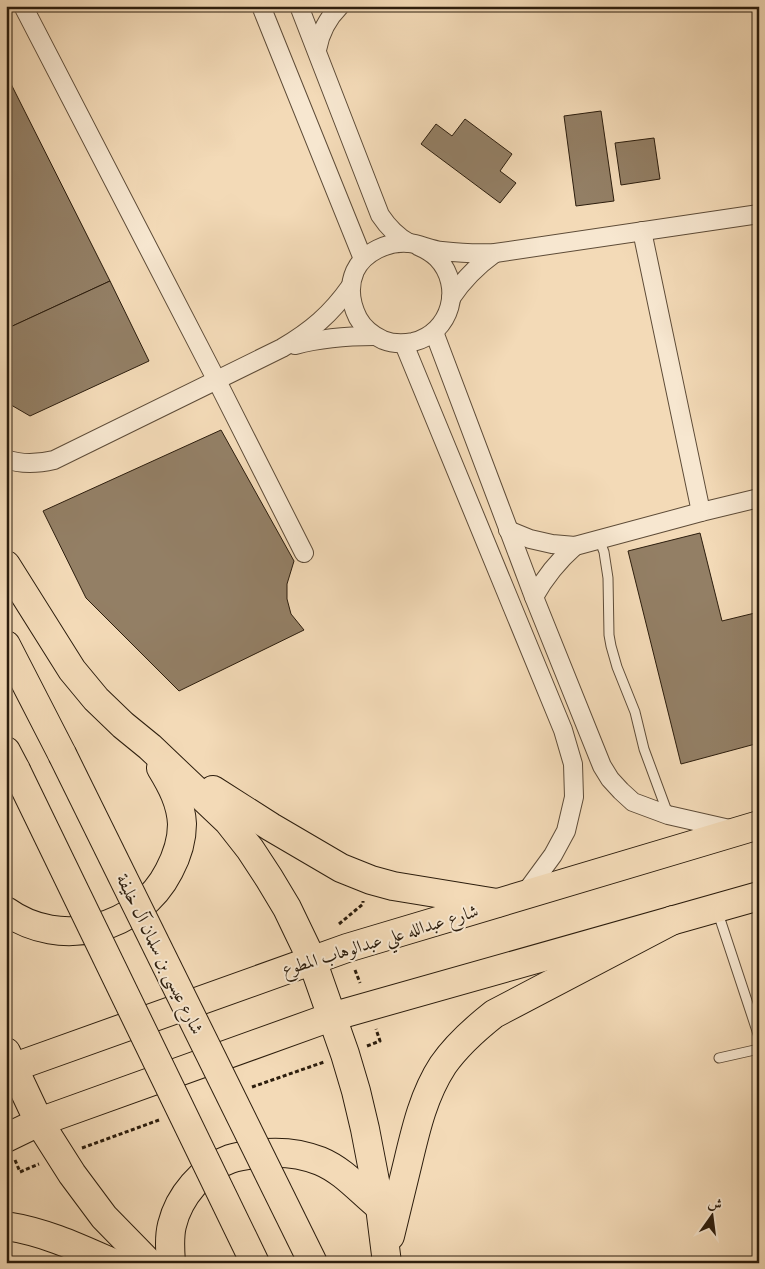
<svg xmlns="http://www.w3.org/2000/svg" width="765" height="1269" font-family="'IM FELL English',Amiri,serif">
<rect width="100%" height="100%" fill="#f3dab7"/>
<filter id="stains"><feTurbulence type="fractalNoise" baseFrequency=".004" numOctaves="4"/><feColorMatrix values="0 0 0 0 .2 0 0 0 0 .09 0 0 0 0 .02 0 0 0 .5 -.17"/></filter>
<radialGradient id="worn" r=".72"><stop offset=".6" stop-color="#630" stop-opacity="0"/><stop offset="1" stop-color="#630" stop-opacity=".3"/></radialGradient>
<g fill="#937f65" stroke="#2c1d0d">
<path d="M6 74 110 281 6 329Z"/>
<path d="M601 111 614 201 576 206 564 116Z"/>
<path d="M465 119 512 154 500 171 516 183 500 203 421 144 436 124 452 136Z"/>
<path d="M654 138 660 179 621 185 615 143Z"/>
<path d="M110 281 149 361 30 416 6 402V329Z"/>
<path d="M221 430 294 561 287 584V599L291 614 304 630 179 691 86 598 43 511Z"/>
<path d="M700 533 722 621 759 612V743L681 764 628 551Z"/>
</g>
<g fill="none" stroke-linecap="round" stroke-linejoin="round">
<defs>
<g id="service">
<path d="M599 539 604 552 608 578 609 635 611 646 617 667 635 712 644 749 668 814"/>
<path d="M717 910 759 1037"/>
<path d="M719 1058 759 1049"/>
</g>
<g id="minor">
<path d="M23 6 216 379 304 553"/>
<path d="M261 6 363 259"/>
<path d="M299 6 380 215C388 227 396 236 409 243"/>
<path d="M317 50C320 33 327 19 340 6"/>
<path d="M642 231 701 512"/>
<path d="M418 246C425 249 432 253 437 258 464 286 451 333 413 342 403 344 393 344 383 340 372 335 364 329 358 318 351 304 348 287 355 271 364 252 388 241 409 243 419 244 431 250 442 251 460 253 477 254 495 253L759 214"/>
<path d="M451 298C463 280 477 266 495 253"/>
<path d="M434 332 534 597 602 766 610 779 621 791 633 802 668 815 734 830"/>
<path d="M404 344 563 730 573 764 574 797 566 831 553 855 523 896"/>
<path d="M295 345C321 338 347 336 374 336"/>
<path d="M6 459C22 465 37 464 54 460L282 348C311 331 331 314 350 287"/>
<path d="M508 530 530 539 552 544 575 546 701 512 759 498"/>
<path d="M534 597C545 577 558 561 575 546"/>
</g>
<g id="primary">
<path d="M6 1070 347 948 759 825"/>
<path d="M6 1138 39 1122 331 1017 759 896"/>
</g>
<g id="motorway">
<path d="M6 565 72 670 96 699 123 725 150 747 228 821 250 849 269 878 287 908 312 960 345 1054 356 1091 365 1129 380 1207 387 1263"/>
<path d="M6 645 62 754"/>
<path d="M6 751 16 770"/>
<path d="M213 790 271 827 341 868 371 880 393 886 497 903"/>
<path d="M6 911C60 950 139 930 169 871 177 856 182 841 182 824 181 803 172 786 161 768"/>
<path d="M6 1052 39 1122 72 1174 104 1217 149 1263"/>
<path d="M6 1226C45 1232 77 1247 113 1263"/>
<path d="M390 1236C396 1211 402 1186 408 1162 416 1128 424 1094 443 1065 457 1045 475 1029 494 1014L673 920"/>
<path d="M171 1263C170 1250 169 1237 172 1225 179 1196 202 1169 230 1159 239 1156 248 1155 256 1154 278 1151 300 1153 320 1161 344 1171 360 1191 380 1207"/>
</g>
</defs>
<use href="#service" stroke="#5e4c38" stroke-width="11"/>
<use href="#minor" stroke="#5e4c38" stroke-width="20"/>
<use href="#primary" stroke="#2c1d0d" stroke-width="30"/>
<use href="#motorway" stroke="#2c1d0d" stroke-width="30"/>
<g stroke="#2c1d0d" stroke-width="3" stroke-dasharray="4 2.5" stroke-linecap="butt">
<path d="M339 924 363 904V901"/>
<path d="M355 970 360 983"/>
<path d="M367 1046 380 1041 376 1029"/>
<path d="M252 1087 324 1062"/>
<path d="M82 1148 159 1120"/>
<path d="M15 1160 20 1172 39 1164"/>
</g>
<use href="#service" stroke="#f7e7d0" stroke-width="9"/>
<use href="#minor" stroke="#f7e7d0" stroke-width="18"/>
<use href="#primary" stroke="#f3dab7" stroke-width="28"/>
<use href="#motorway" stroke="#f3dab7" stroke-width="28"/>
<defs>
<g id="motorway-bridge">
<path d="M62 754 313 1263"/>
<path d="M16 770 255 1263"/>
</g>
</defs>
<use href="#motorway-bridge" stroke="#2c1d0d" stroke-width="30" stroke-linecap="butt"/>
<use href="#motorway-bridge" stroke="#f3dab7" stroke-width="28"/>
</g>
<g text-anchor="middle" stroke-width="4" stroke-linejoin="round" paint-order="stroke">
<g font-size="18" fill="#2c1d0d" stroke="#f7e7d0">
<text transform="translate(380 940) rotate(-17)" y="6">شارع عبدالله علي عبدالوهاب المطوع</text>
<text transform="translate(160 954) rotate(64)" y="6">شارع عيسى بن سلمان آل خليفة</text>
</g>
</g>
<rect width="765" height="1269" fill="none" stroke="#f3dab7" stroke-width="25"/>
<rect x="8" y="8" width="750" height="1254" fill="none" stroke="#2c1d0d" stroke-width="2.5"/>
<rect x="12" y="12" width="740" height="1244" fill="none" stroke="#2c1d0d"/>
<g transform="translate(712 1216) rotate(14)" stroke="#f7e7d0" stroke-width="4" paint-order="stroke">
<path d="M0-4L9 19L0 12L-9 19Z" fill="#2c1d0d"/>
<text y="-8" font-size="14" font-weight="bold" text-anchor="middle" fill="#2c1d0d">ش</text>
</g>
<rect width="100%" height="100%" filter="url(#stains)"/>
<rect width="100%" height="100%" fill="url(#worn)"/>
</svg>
